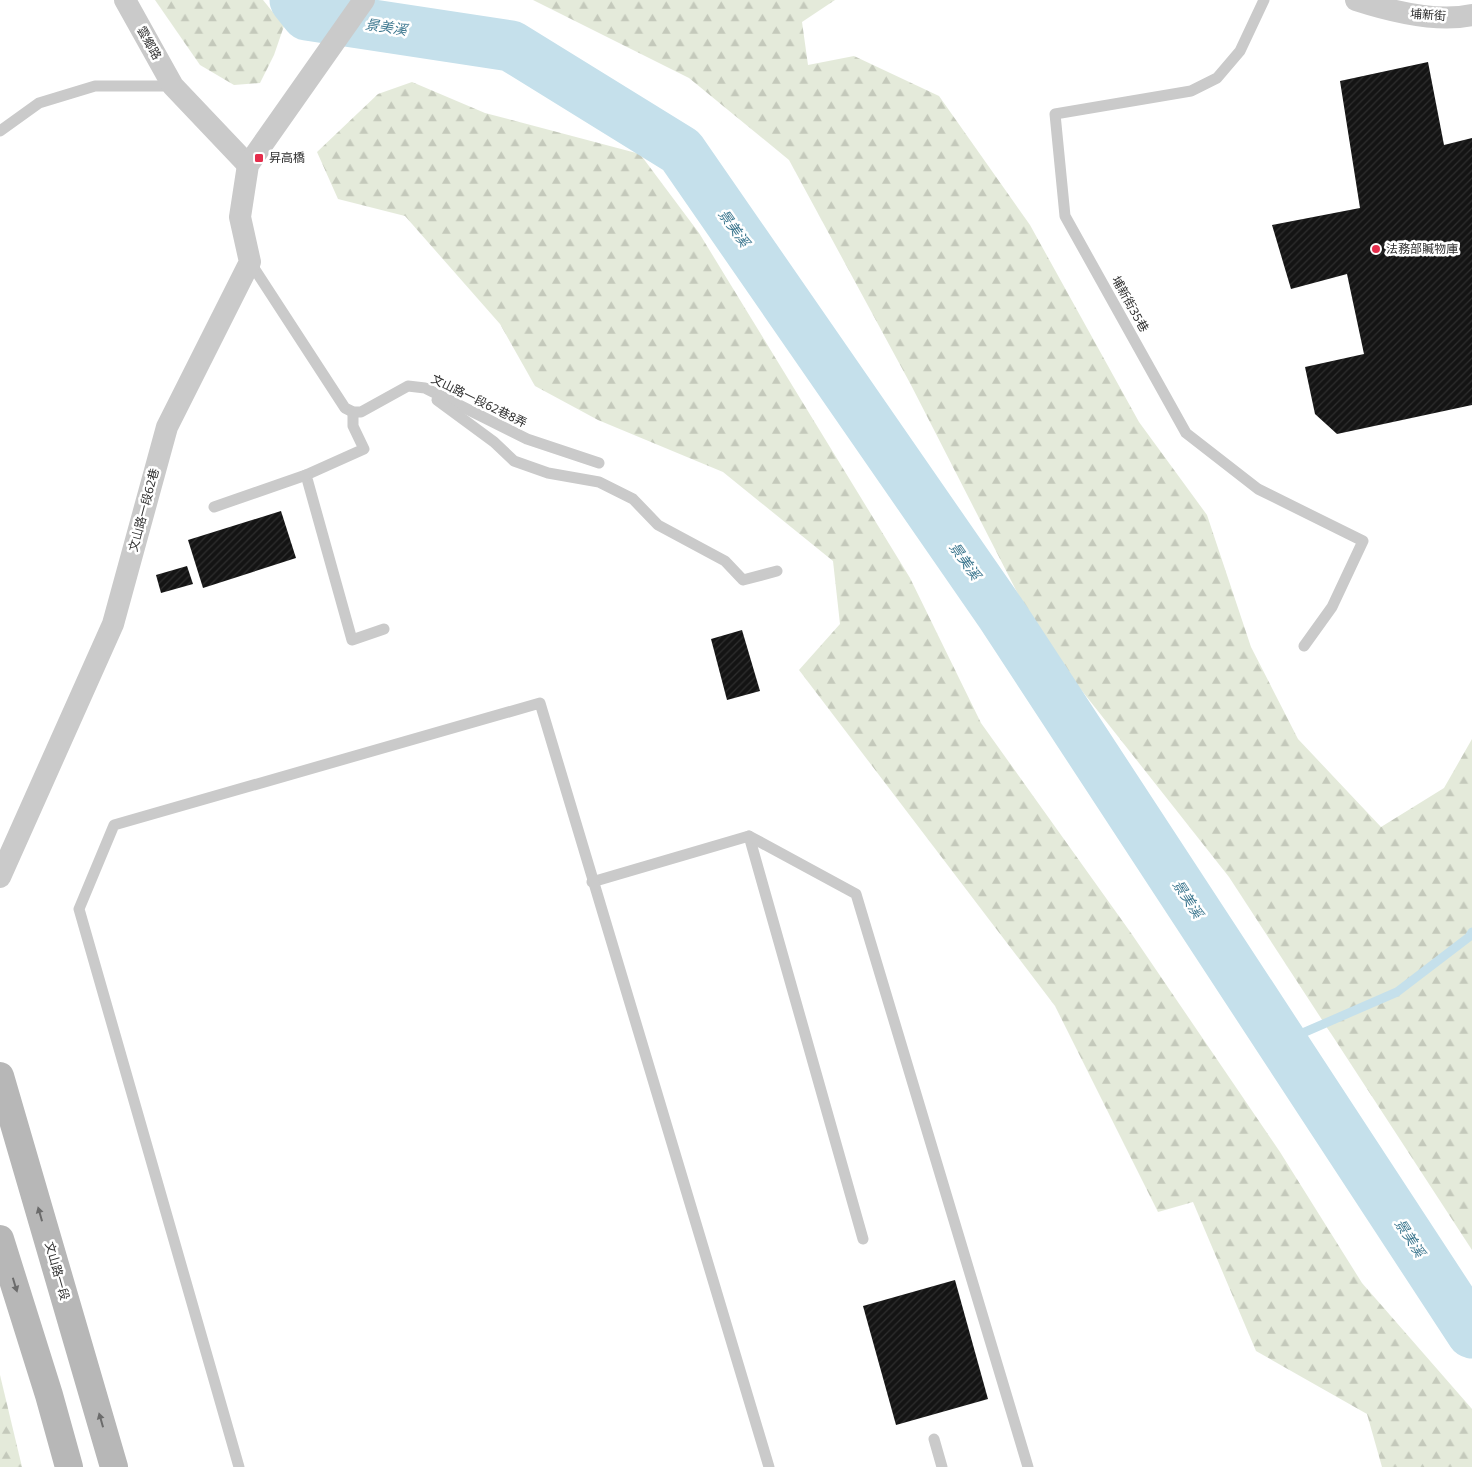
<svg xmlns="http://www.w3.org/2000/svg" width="1472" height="1467" font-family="'Noto Sans','Noto Sans TC',sans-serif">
<defs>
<pattern id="forest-firs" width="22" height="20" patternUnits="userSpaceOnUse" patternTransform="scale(1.25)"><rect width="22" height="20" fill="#e4eada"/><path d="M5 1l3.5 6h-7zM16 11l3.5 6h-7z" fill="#c4c9bb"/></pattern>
<pattern id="building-hatch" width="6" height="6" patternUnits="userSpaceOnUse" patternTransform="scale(1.25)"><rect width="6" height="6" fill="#141414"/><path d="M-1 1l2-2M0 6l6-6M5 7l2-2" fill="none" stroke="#2e2e2e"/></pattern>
</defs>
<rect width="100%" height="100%" fill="#fff"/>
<g fill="url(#forest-firs)">
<path d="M155 0H263L284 26 274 55 260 83 234 85 200 65Z"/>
<path d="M533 0H835L802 22 808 65 854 56 939 96 1030 225 1139 422 1207 515 1251 647 1298 739 1381 827 1444 788 1472 739V1250L1229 877 1041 639 911 385 789 160 689 78Z"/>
<path d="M412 82 485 113 640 154 699 233 910 578 981 723 1131 933 1280 1152 1362 1283 1472 1409V1467H1382L1367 1414 1256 1351 1193 1202 1158 1212 1055 1006 799 670 840 624 833 561 723 472 598 420 535 386 500 324 405 216 338 199 317 152 378 94Z"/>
<path d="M0 1375 22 1467H0Z"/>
</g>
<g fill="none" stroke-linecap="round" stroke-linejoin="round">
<path stroke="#c5e0eb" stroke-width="9" d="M1282 1042 1397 992 1469 937 1472 932"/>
<path stroke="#c5e0eb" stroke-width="51" d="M295 0 307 15 511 46 681 151 1002 615 1472 1333"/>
</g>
<g fill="url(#building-hatch)">
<path d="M1428 62 1444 145 1472 138V405L1337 434 1315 414 1305 367 1364 354 1347 274 1291 289 1272 225 1360 208 1340 81Z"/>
<path d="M281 511 296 558 203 588 188 540Z"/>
<path d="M187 566 193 584 161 593 156 575Z"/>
<path d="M742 630 760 691 727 700 711 639Z"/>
<path d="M955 1280 988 1399 896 1425 863 1306Z"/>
</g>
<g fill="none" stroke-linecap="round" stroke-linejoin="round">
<g stroke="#cacaca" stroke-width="11">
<path d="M1264 0 1240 51 1217 78 1191 91 1055 114 1065 216 1186 433 1258 489 1363 541 1332 607 1304 646"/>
<path d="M0 131 39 103 95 86H173"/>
<path d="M250 262 345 408 353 412H361L408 386 425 388 527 439 599 463"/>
<path d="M437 400 494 442 514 461 548 473 599 482 633 499 658 525 725 561 743 580 777 571"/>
<path d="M353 412V426L364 449 306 475 352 640 384 629"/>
<path d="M214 507 306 475"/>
<path d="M749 836 863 1239"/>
<path d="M592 882 749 836 856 894 1028 1467"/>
<path d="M934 1439 942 1467"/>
<path d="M239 1467 79 909 114 825 540 703 769 1467"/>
</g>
<g stroke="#cacaca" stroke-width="22">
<path d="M125 0 173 86 248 165"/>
<path d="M1356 0C1390 11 1436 23 1472 15"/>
<path d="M0 877 113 624 167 427 250 262 240 217 248 165 364 0"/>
</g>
<g stroke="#b7b7b7" stroke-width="28">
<path d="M0 1076 114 1467"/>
<path d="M0 1239 49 1395 69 1467"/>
</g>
</g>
<defs><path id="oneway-solid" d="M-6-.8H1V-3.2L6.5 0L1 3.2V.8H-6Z" transform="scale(1.25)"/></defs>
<g fill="#6b6b6b">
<use href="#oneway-solid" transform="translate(40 1214) rotate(-106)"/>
<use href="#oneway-solid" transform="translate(15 1285) rotate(73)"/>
<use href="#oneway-solid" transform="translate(101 1420) rotate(-106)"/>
</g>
<g fill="#e52d4c" stroke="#fff" stroke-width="2">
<rect x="254" y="153" width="10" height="10" rx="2.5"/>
<circle cx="1376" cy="249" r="5"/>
</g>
<g text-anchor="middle" stroke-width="5" stroke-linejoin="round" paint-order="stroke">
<g font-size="12" fill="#2d2d2d" stroke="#fff">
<text transform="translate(1428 15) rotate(4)" y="4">埔新街</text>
<text transform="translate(149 43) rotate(61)" y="4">雲鄉路</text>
<text transform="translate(1130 304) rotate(61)" y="4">埔新街35巷</text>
<text transform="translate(479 401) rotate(26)" y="4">文山路一段62巷8弄</text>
<text transform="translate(144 510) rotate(-75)" y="4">文山路一段62巷</text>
<text transform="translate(57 1271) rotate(74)" y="4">文山路一段</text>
</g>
<g font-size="12" fill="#2d2d2d" stroke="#fff" text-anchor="start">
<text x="269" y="162">昇高橋</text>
<text x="1386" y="253">法務部贓物庫</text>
</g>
<g font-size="14" font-style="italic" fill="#3b768e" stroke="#fff">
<text transform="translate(386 27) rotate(9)" y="5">景美溪</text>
<text transform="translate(734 228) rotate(55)" y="5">景美溪</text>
<text transform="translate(965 561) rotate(55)" y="5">景美溪</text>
<text transform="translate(1188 899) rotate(57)" y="5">景美溪</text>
<text transform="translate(1410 1238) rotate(57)" y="5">景美溪</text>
</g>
</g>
</svg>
